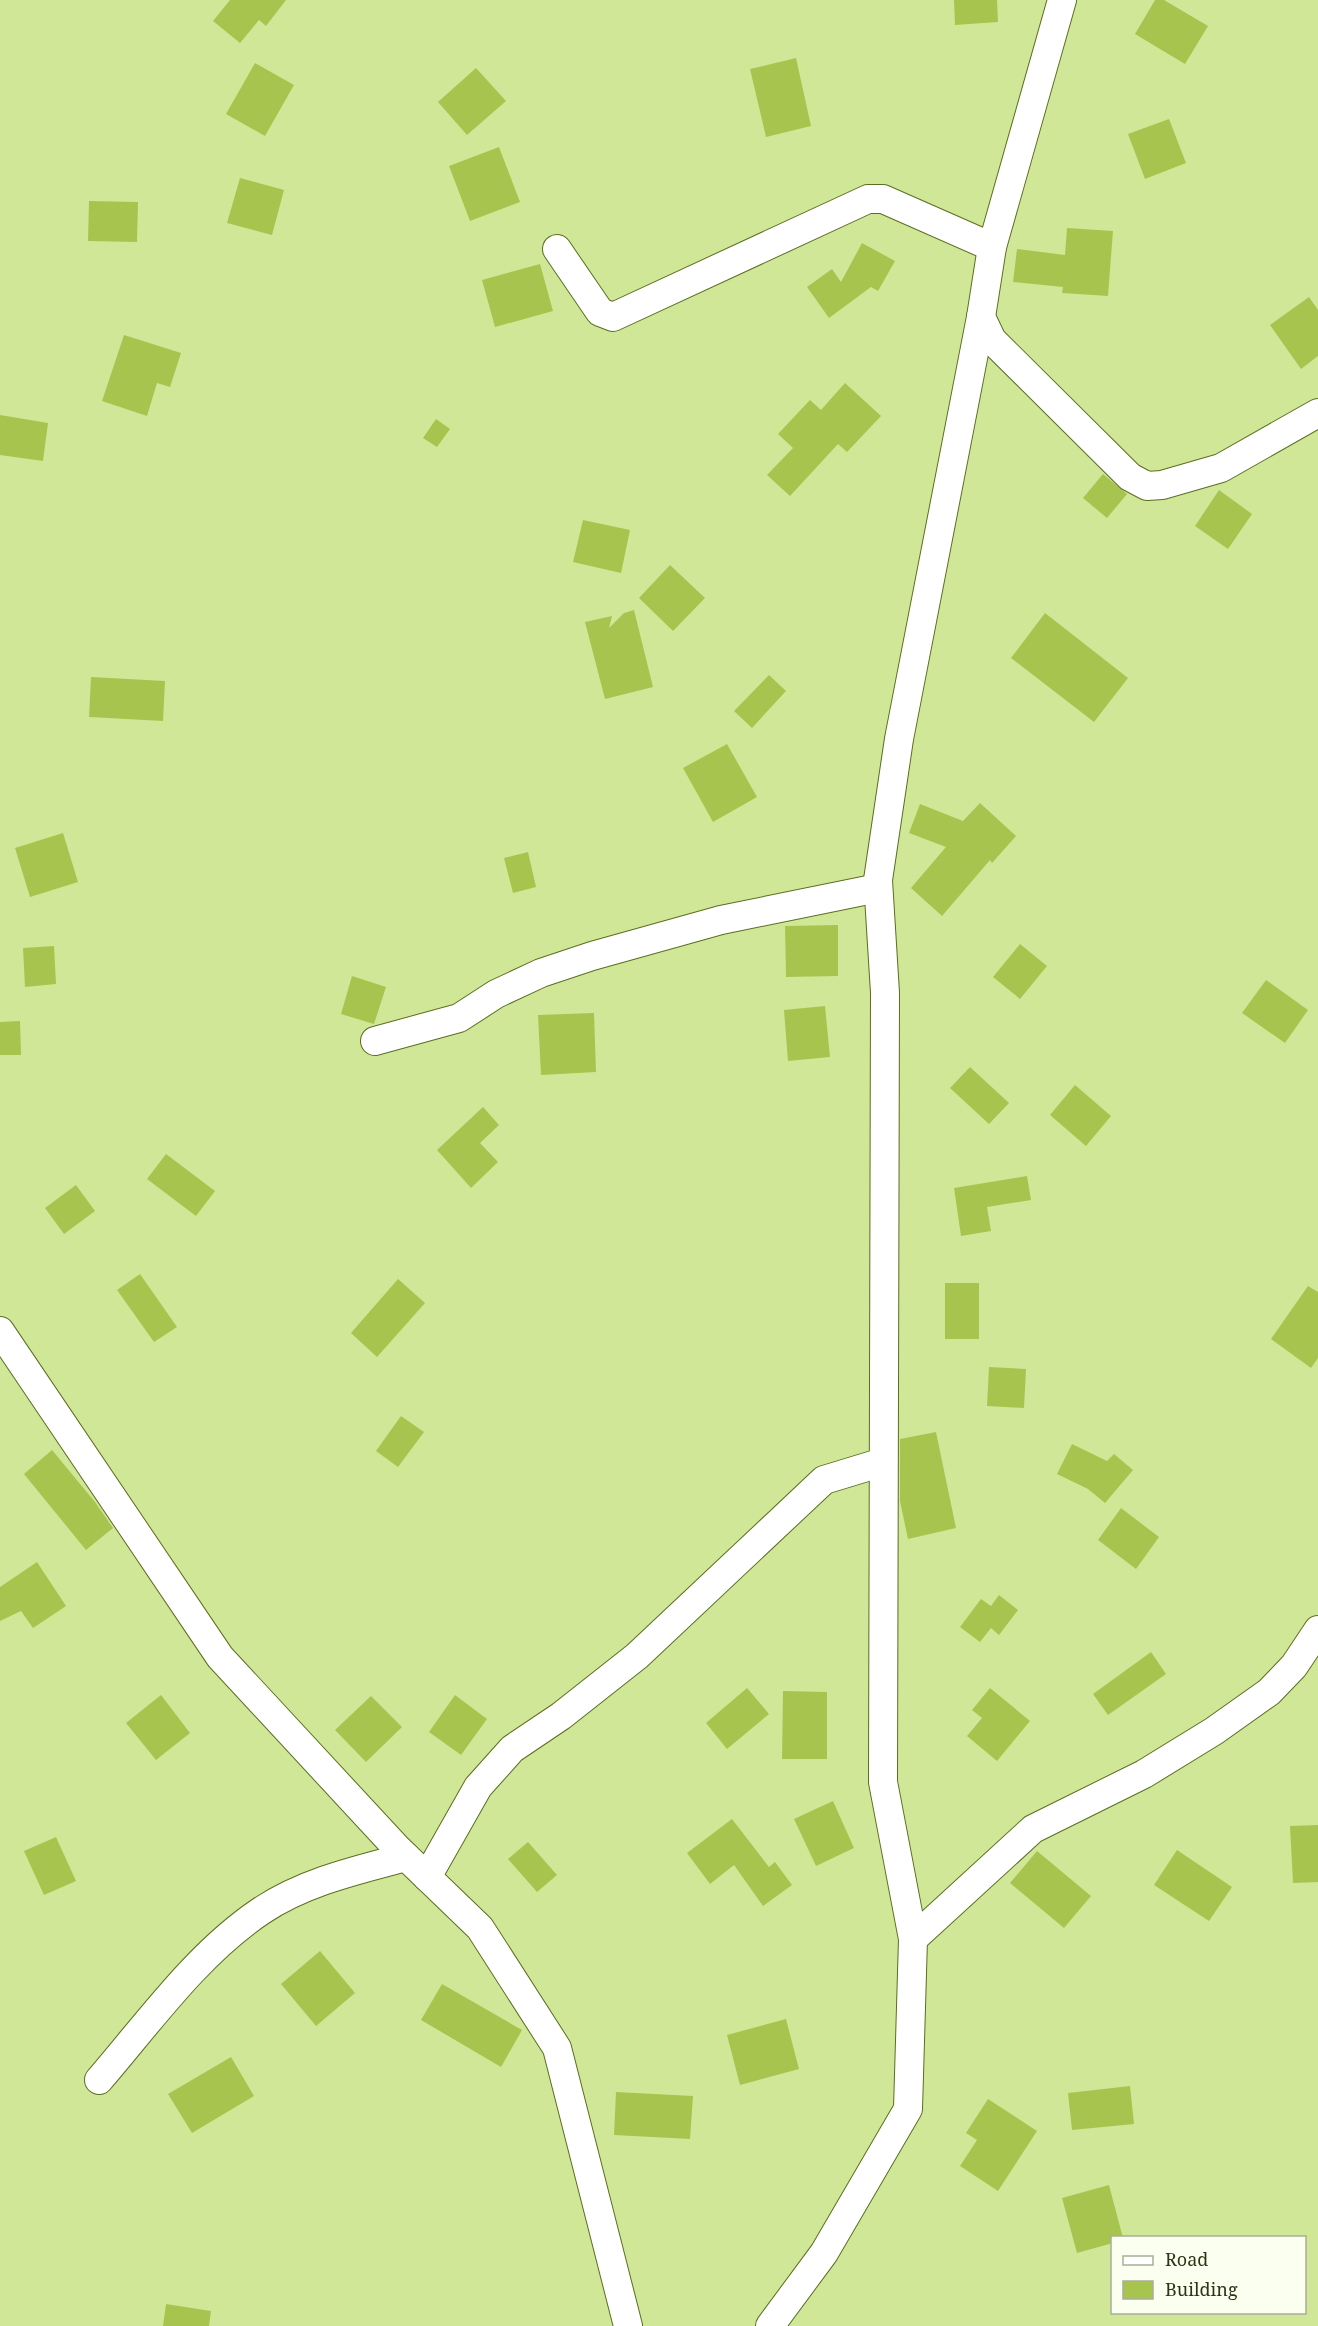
<svg xmlns="http://www.w3.org/2000/svg" width="1318" height="2326" font-family="'Noto Serif',serif">
<rect width="100%" height="100%" fill="#d0e798"/>
<g fill="#a7c54e">
<path d="M230 0H286L266 26 259 20 240 43 213 21Z"/>
<path d="M954 0H997L998 22 955 25Z"/>
<path d="M1155 0H1164L1208 26 1185 64 1135 34Z"/>
<path d="M796 58 811 126 766 137 750 69Z"/>
<path d="M255 63 294 85 265 136 226 114Z"/>
<path d="M476 68 506 101 467 135 438 102Z"/>
<path d="M1169 119 1186 163 1145 179 1128 134Z"/>
<path d="M499 147 520 202 470 221 449 166Z"/>
<path d="M240 178 284 190 272 235 227 223Z"/>
<path d="M89 201 138 202 137 242 88 241Z"/>
<path d="M1067 228 1113 231 1108 296 1062 293 1063 287 1013 282 1017 249 1065 255Z"/>
<path d="M862 243 895 261 878 291 871 287 829 318 807 287 832 269 841 282Z"/>
<path d="M540 264 553 311 495 327 482 280Z"/>
<path d="M1309 297 1318 310V356L1301 369 1270 325Z"/>
<path d="M124 335 181 353 170 387 157 383 147 416 102 401Z"/>
<path d="M845 383 881 416 847 452 838 444 790 496 767 475 793 448 778 434 810 400 821 410Z"/>
<path d="M0 415 48 423 43 461 0 455Z"/>
<path d="M436 419 450 429 437 447 423 438Z"/>
<path d="M1103 474 1127 494 1107 518 1083 498Z"/>
<path d="M1219 490 1252 514 1228 549 1195 526Z"/>
<path d="M583 520 630 530 621 573 573 562Z"/>
<path d="M670 565 705 598 673 631 639 598Z"/>
<path d="M634 610 653 687 605 699 585 622 612 616 609 628 624 613Z"/>
<path d="M1045 613 1128 678 1094 722 1011 658Z"/>
<path d="M769 675 786 691 752 728 734 711Z"/>
<path d="M91 677 165 681 163 721 89 717Z"/>
<path d="M727 744 757 797 713 822 683 768Z"/>
<path d="M980 803 1016 836 992 863 990 860 942 916 911 888 946 847 909 833 920 804 963 821Z"/>
<path d="M63 833 78 882 30 897 15 848Z"/>
<path d="M528 852 536 887 513 893 504 858Z"/>
<path d="M838 925V976L786 977 785 926Z"/>
<path d="M1020 944 1047 966 1020 999 993 977Z"/>
<path d="M54 946 56 984 25 987 23 948Z"/>
<path d="M352 976 386 987 374 1024 341 1014Z"/>
<path d="M1266 980 1308 1010 1285 1043 1242 1013Z"/>
<path d="M825 1006 830 1057 788 1061 784 1010Z"/>
<path d="M594 1013 596 1072 541 1075 538 1015Z"/>
<path d="M20 1021 21 1055H0V1022Z"/>
<path d="M970 1067 1009 1103 989 1124 950 1088Z"/>
<path d="M1075 1085 1111 1116 1086 1146 1050 1115Z"/>
<path d="M483 1107 499 1125 480 1143 498 1162 471 1188 437 1150Z"/>
<path d="M166 1154 215 1191 196 1216 147 1179Z"/>
<path d="M1027 1176 1031 1200 987 1207 991 1231 961 1236 954 1188Z"/>
<path d="M76 1185 95 1211 64 1234 45 1208Z"/>
<path d="M140 1274 177 1327 154 1342 117 1290Z"/>
<path d="M398 1279 425 1303 377 1357 351 1333Z"/>
<rect x="945" y="1283" width="34" height="56"/>
<path d="M1308 1286 1318 1292V1358L1311 1368 1271 1339Z"/>
<path d="M989 1367 1026 1369 1024 1408 987 1406Z"/>
<path d="M401 1416 424 1432 398 1467 376 1451Z"/>
<path d="M936 1432 956 1528 908 1539 900 1501V1439Z"/>
<path d="M1072 1444 1107 1461 1114 1454 1133 1470 1105 1503 1088 1489 1057 1474Z"/>
<path d="M52 1450 95 1502 113 1528 86 1550 24 1474Z"/>
<path d="M1121 1508 1159 1537 1136 1569 1098 1540Z"/>
<path d="M37 1562 66 1606 33 1628 21 1611 0 1621V1587Z"/>
<path d="M999 1595 1018 1610 999 1635 991 1628 980 1642 960 1627 981 1599 991 1606Z"/>
<path d="M1151 1652 1166 1674 1108 1715 1093 1694Z"/>
<path d="M747 1688 769 1714 727 1749 706 1723Z"/>
<path d="M990 1688 1030 1721 997 1761 967 1736 982 1718 972 1710Z"/>
<path d="M783 1691 827 1692V1759H782Z"/>
<path d="M161 1695 190 1733 156 1760 126 1723Z"/>
<path d="M455 1695 487 1719 461 1755 429 1732Z"/>
<path d="M371 1696 402 1727 366 1762 335 1730Z"/>
<path d="M833 1801 854 1848 816 1866 794 1819Z"/>
<path d="M732 1819 769 1867 775 1862 792 1885 763 1906 734 1865 710 1884 687 1853Z"/>
<path d="M1318 1825V1882L1293 1883 1290 1826Z"/>
<path d="M56 1837 76 1881 44 1895 24 1851Z"/>
<path d="M528 1842 557 1875 537 1892 508 1859Z"/>
<path d="M1177 1850 1232 1887 1209 1921 1154 1885Z"/>
<path d="M1037 1851 1091 1896 1064 1928 1010 1883Z"/>
<path d="M320 1951 355 1993 316 2026 281 1984Z"/>
<path d="M442 1984 522 2030 501 2067 421 2020Z"/>
<path d="M786 2019 799 2069 740 2085 727 2035Z"/>
<path d="M231 2057 254 2096 192 2133 168 2094Z"/>
<path d="M1130 2086 1134 2124 1072 2130 1068 2093Z"/>
<path d="M616 2092 693 2096 690 2139 614 2135Z"/>
<path d="M988 2099 1037 2131 998 2191 960 2166 977 2140 966 2133Z"/>
<path d="M1109 2185 1123 2238H1113V2243L1077 2253 1062 2198Z"/>
<path d="M166 2304 211 2311 209 2326H163Z"/>
</g>
<g fill="none" stroke-linecap="round" stroke-linejoin="round">
<defs>
<g id="minor">
<path d="M557 249 600 312 613 317 868 199H883L992 247"/>
<path d="M981 317 992 340 1130 477 1147 486 1162 485 1221 468 1318 413"/>
<path d="M375 1041 459 1018 496 994 541 973 592 956 721 920 878 888"/>
<path d="M0 1331 220 1657 396 1847 480 1928 557 2048 628 2326"/>
<path d="M427 1877 478 1787 512 1749 561 1716 637 1656 824 1480 883 1462"/>
<path d="M913 1939 1033 1829 1144 1774 1214 1731 1269 1692 1294 1666 1318 1630"/>
<path d="M99 2080C149 2022 197 1954 261 1911 304 1882 357 1870 406 1857"/>
<path d="M770 2326 824 2253 908 2109 913 1939 883 1782 885 993 878 880 899 739 981 317 992 247 1062 0"/>
</g>
</defs>
<use href="#minor" stroke="#5b6e20" stroke-width="30"/>
<use href="#minor" stroke="#fff" stroke-width="28"/>
</g>
<rect x="1111" y="2236" width="195" height="78" fill="#faffef" stroke="#a8ae98" stroke-width="1.5"/>
<rect x="1123" y="2256" width="30" height="9" fill="#ffffff" stroke="#a8ae98" stroke-width="1.5"/>
<text x="1165" y="2266" font-size="18" fill="#2c3515">Road</text>
<rect x="1123" y="2281" width="30" height="18" fill="#a7c54e" stroke="#a8ae98" stroke-width="1.5"/>
<text x="1165" y="2296" font-size="18" fill="#2c3515">Building</text>
</svg>
